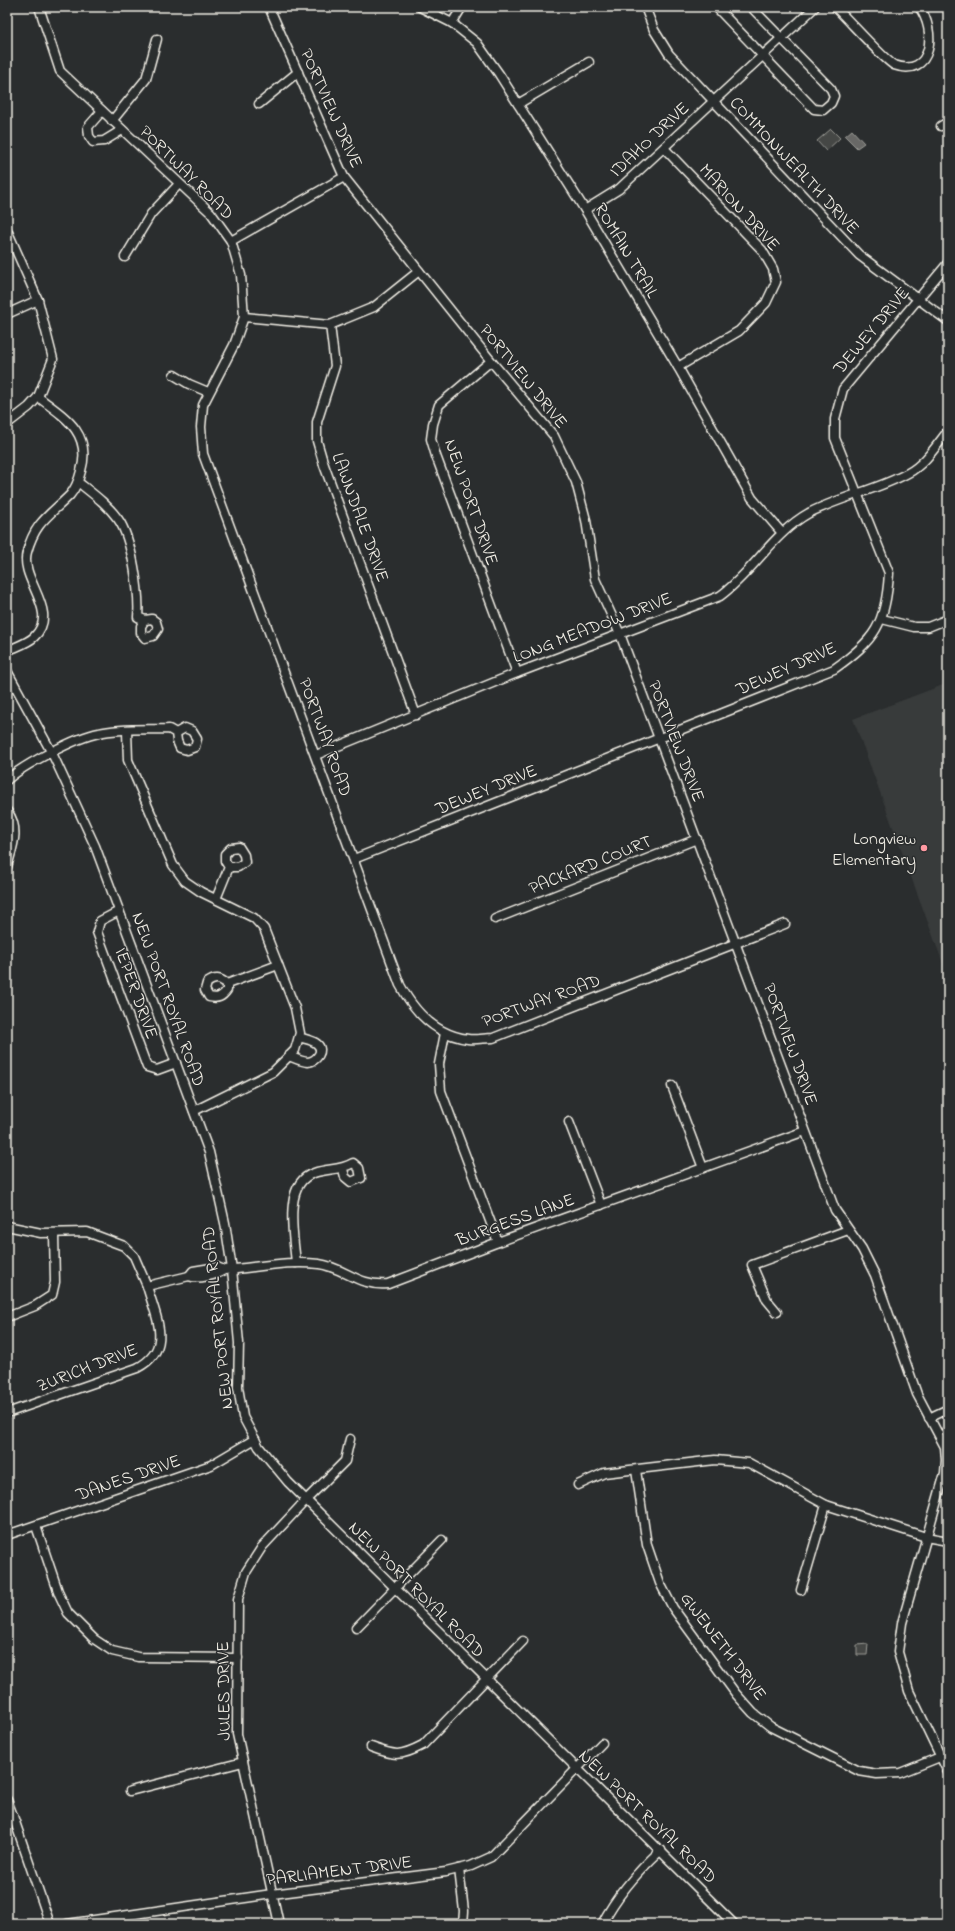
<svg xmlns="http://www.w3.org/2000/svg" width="955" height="1931" font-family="'Indie Flower',sans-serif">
<rect width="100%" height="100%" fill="#2a2d2e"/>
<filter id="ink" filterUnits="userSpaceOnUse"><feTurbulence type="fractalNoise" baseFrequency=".025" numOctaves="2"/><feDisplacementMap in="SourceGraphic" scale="8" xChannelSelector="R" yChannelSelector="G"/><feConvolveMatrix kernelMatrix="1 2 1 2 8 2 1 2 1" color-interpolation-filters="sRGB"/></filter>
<g filter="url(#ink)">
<path fill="#373a3a" d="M948 683V977L853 719Z"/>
<g fill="#444645" stroke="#9c9c96">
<path d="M831 129 840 138 826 151 817 141Z"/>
<path d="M868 1644 867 1655H857V1645Z"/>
</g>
<path fill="#676866" stroke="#9f9f9a" d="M852 130 864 143 857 148 845 136Z"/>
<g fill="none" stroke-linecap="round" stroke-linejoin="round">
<defs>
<g id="minor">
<path d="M39 7 60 71 211 213 231 241 241 275 244 317 234 345 203 405 201 427 203 454 400 985C414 1011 436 1035 468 1039 476 1040 485 1038 493 1038L785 924"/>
<path d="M269 7 344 177 491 361 554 436 576 482 586 520 595 579 620 634 835 1210 862 1249 875 1275 917 1394 945 1447 946 1460 945 1473 902 1623 898 1652 909 1691 948 1772"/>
<path d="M420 7 452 23 477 43 499 74 585 210 678 367 752 498 782 533"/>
<path d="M645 7 654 30 669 54 859 255 948 321"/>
<path d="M716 7 814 109 823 110 831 103 834 96 831 89 751 7"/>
<path d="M835 7C845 16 886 62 894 65 933 79 937 30 919 7"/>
<path d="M452 23 462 7"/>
<path d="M259 104 298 72"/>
<path d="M518 104 589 62"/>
<path d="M102 111 88 127 89 136 93 142 104 141 122 130"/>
<path d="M112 121 146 79 157 39"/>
<path d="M941 126 948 122"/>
<path d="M664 148 762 250 773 269 776 282 766 303 739 331 678 367"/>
<path d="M585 210 619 189 815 7"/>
<path d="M7 230 38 300 53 359 38 397 29 407 7 424"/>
<path d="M231 241 344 177"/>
<path d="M125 257 151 214 179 184"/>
<path d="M7 314 38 300"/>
<path d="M244 317 330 325 374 307 419 271"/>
<path d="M330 325 335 366 317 422V441L324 465 416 715"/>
<path d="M491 361 439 405 433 424 431 439 436 456 517 673"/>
<path d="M174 375 189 384 208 392"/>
<path d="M78 482C93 494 107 504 118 519 132 538 140 594 138 617L145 620 141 626V633L145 638 153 636 158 629 156 622 152 619 145 620"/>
<path d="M882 619 914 627H928L948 619"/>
<path d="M7 651C15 647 28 643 34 637 61 611 19 580 27 552 35 522 49 516 70 495 76 488 79 479 81 471 92 433 65 417 38 397"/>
<path d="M7 671 52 753 95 846 209 1152 225 1223 232 1269 239 1343 238 1387 243 1417 259 1447 288 1482 734 1924"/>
<path d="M127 731 128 760 173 865 185 881 201 892 254 918 264 929 295 1008 300 1033 295 1050 273 1072 194 1111"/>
<path d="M316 755 517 673 720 596C753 572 773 533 809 513 840 497 877 490 908 473 925 464 936 446 948 431"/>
<path d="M7 780C23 765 77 737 99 733 121 728 147 730 169 729L176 733 185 728 192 731 197 739 195 747 187 750 180 748 177 741 176 733"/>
<path d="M7 811C21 829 12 848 7 867"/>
<path d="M354 859 834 669C875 640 886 624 889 573L835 438V419L843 389 948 263"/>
<path d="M216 899 229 867 225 861V854L231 848 239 847 244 855 245 862 238 867H229"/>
<path d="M119 911 100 921 97 932 147 1067 157 1070 176 1063"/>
<path d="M495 919 697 839"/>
<path d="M227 984V990C222 997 218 999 209 997L205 990 207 983C215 977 220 978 227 984L278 965"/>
<path d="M445 1033 439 1064 441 1091 498 1242"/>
<path d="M289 1056C294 1058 302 1062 308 1062 316 1061 325 1051 317 1044 313 1040 304 1039 299 1037"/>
<path d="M672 1086 703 1168"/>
<path d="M569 1122 601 1205"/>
<path d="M7 1226 41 1233 87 1232 124 1246 134 1256 147 1286 189 1276"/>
<path d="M296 1263C294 1238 282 1183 314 1173 329 1168 339 1171 353 1163L359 1168 361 1178 351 1182 345 1177 343 1169"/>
<path d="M217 1267 224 1270C216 1275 198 1280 189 1276L193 1271Z"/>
<path d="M224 1270C255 1268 288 1260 319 1264 344 1267 358 1287 388 1284L498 1242 805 1131"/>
<path d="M777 1312 767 1300 752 1265 848 1230"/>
<path d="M7 1317 35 1306 52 1295 55 1282 54 1234"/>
<path d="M7 1413 137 1368C174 1349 156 1318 147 1286"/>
<path d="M929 1418 948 1409"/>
<path d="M636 1470 647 1545 660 1583 673 1608 736 1694 753 1713 771 1727 859 1771 877 1774 900 1773 940 1757H948"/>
<path d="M578 1485 604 1473 715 1460 749 1463 826 1505 926 1537 948 1541"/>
<path d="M36 1526 59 1594 68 1613 94 1639 112 1651 138 1657 238 1658"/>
<path d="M7 1535 211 1465 255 1439"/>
<path d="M801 1590 826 1505"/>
<path d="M356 1628 442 1540"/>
<path d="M371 1747C395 1756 400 1757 423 1745L523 1641"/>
<path d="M130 1791 243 1762"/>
<path d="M7 1800 13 1816 7 1818"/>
<path d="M13 1816 50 1924"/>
<path d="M459 1869 464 1911 463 1924"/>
<path d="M67 1924 272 1894 446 1872 471 1866 491 1857 602 1743"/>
<path d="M279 1924 237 1734 238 1599 246 1572 262 1547 306 1500 345 1461 350 1439"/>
<path d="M602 1924C617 1895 637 1872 661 1850"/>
</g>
</defs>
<use href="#minor" stroke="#f4f1e8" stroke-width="11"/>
<use href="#minor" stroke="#2a2d2e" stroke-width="8"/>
</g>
</g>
<circle fill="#ff9aa2" stroke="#2a2d2e" stroke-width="1.5" cx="924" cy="848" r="4"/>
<g text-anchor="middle" stroke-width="3" stroke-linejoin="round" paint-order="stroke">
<g font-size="18" fill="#f4f1e8" stroke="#2a2d2e">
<text transform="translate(332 108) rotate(66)" y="6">PORTVIEW DRIVE</text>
<text transform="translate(649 139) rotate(-43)" y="6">IDAHO DRIVE</text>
<text transform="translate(795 165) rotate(47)" y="6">COMMONWEALTH DRIVE</text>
<text transform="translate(187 172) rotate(45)" y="6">PORTWAY ROAD</text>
<text transform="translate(740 207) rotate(48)" y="6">MARION DRIVE</text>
<text transform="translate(627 250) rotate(59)" y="6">ROMAIN TRAIL</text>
<text transform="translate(871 330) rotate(-50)" y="6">DEWEY DRIVE</text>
<text transform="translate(524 376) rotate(51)" y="6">PORTVIEW DRIVE</text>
<text transform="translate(472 502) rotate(71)" y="6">NEW PORT DRIVE</text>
<text transform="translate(361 517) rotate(70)" y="6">LAWNDALE DRIVE</text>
<text transform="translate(592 627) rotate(-21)" y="6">LONG MEADOW DRIVE</text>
<text transform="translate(786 668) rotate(-24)" y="6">DEWEY DRIVE</text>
<text transform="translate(326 737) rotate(70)" y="6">PORTWAY ROAD</text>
<text transform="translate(677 741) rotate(69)" y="6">PORTVIEW DRIVE</text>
<text transform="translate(486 789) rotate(-22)" y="6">DEWEY DRIVE</text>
<text transform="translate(590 864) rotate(-22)" y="6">PACKARD COURT</text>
<text transform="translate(137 993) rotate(70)" y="6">IEPER DRIVE</text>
<text transform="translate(169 999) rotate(70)" y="6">NEW PORT ROYAL ROAD</text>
<text transform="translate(541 1000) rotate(-20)" y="6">PORTWAY ROAD</text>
<text transform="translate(791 1044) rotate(70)" y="6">PORTVIEW DRIVE</text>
<text transform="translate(515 1219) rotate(-20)" y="6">BURGESS LANE</text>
<text transform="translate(217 1318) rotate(-96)" y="6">NEW PORT ROYAL ROAD</text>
<text transform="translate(87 1367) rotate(-21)" y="6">ZURICH DRIVE</text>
<text transform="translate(128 1477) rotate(-19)" y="6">DANES DRIVE</text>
<text transform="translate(417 1589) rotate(45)" y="6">NEW PORT ROYAL ROAD</text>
<text transform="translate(724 1646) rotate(53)" y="6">GWENETH DRIVE</text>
<text transform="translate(223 1691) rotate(-91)" y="6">JULES DRIVE</text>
<text transform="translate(648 1816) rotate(44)" y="6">NEW PORT ROYAL ROAD</text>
<text transform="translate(339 1870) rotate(-7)" y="6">PARLIAMENT DRIVE</text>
</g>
<g font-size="18" fill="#f4f1e8" stroke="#2a2d2e" text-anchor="end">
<text x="916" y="844">Longview<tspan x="916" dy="21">Elementary</tspan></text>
</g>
</g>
<rect width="955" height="1931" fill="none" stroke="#2a2d2e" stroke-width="24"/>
<rect x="12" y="12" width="931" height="1907" fill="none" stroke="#f4f1e8" stroke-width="1.5" filter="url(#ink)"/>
</svg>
